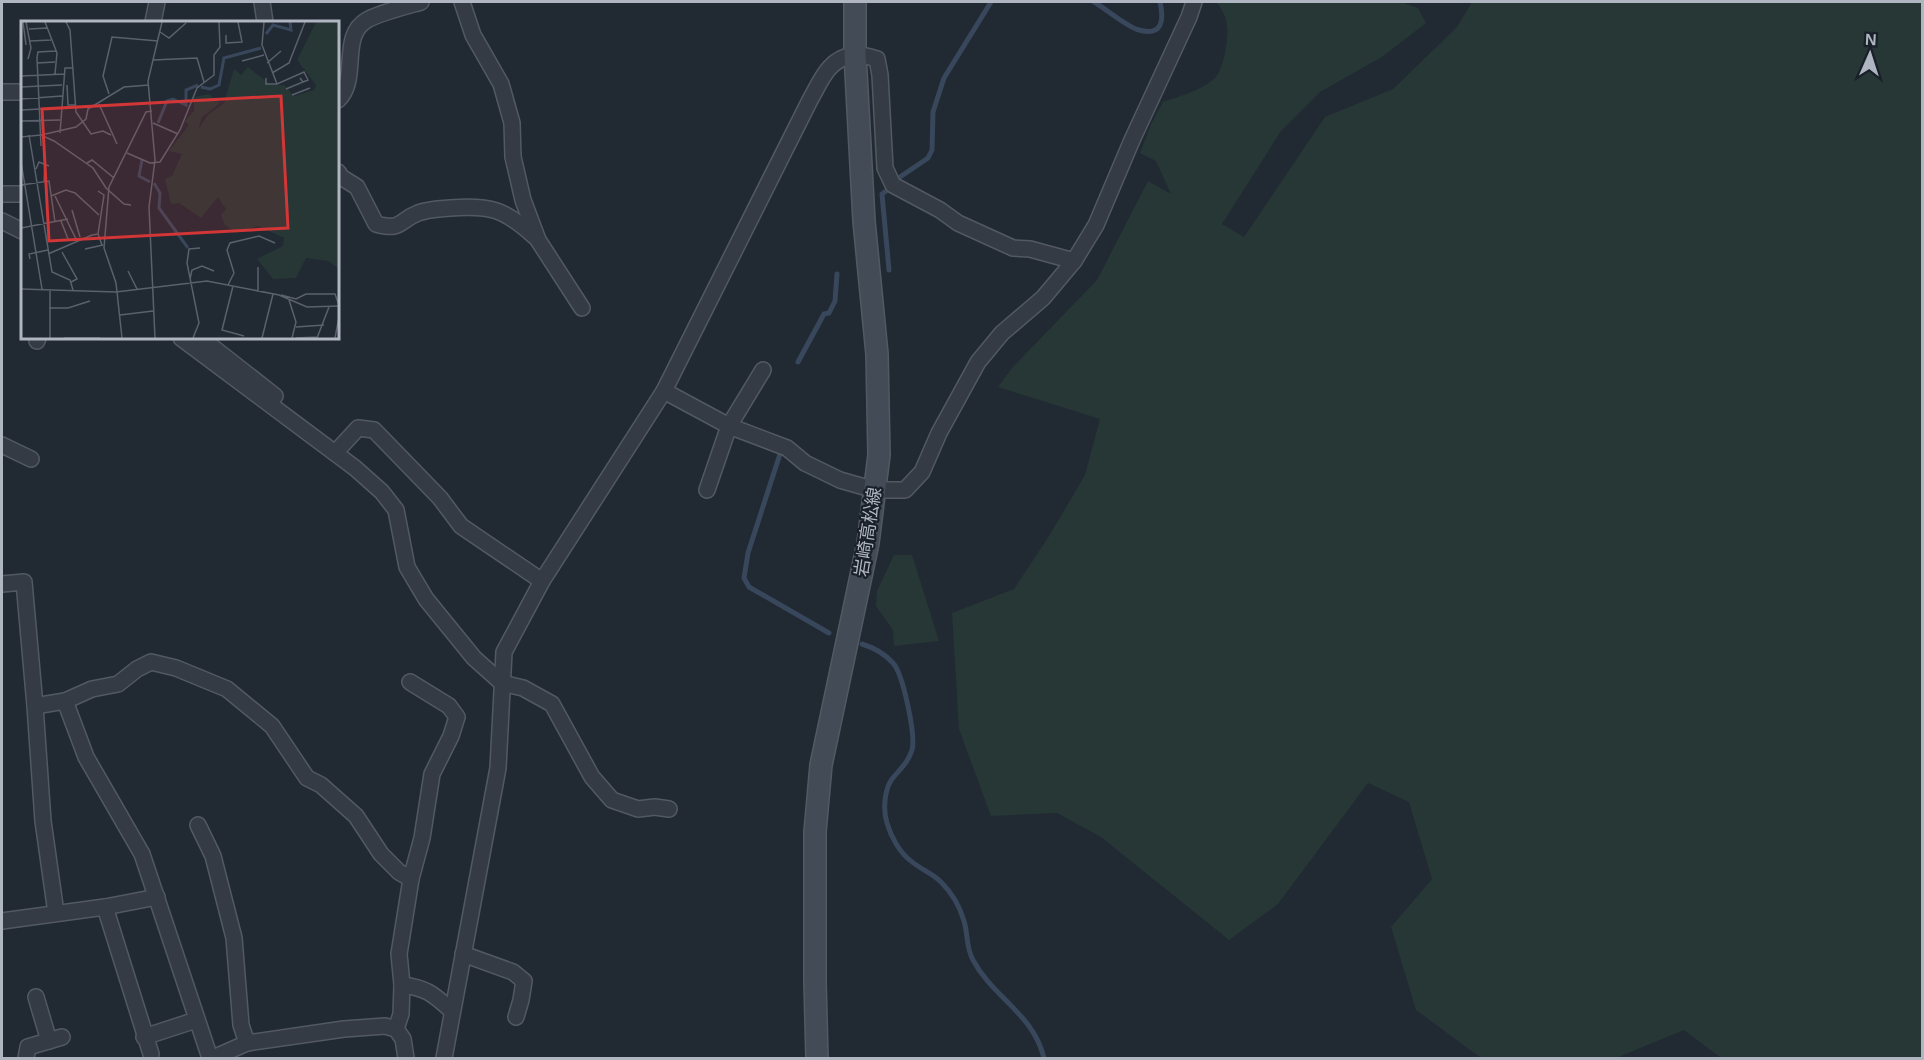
<svg xmlns="http://www.w3.org/2000/svg" width="1924" height="1060" font-family="Arial,'Noto Sans JP',sans-serif">
<rect width="100%" height="100%" fill="#212933"/>
<g fill="#263736">
<path d="M1216 2H1401L1418 8 1426 23 1382 57 1320 92 1281 131 1222 224 1244 237 1325 117 1393 89 1457 27 1472 2H1922V1058H1721L1684 1030 1616 1058H1481L1416 1010 1391 927 1432 879 1409 802 1368 783 1278 904 1229 940 1101 837 1057 813 991 816 959 729 952 613 1014 589 1049 536 1085 475 1100 419 998 387 1012 368 1097 280 1148 181 1171 194 1156 161 1140 153 1151 124 1163 102C1180 96 1200 91 1214 79 1223 72 1229 38 1227 26 1226 16 1222 9 1216 2Z"/>
<path d="M894 555H912L939 641 894 646 893 630 876 606 877 591Z"/>
</g>
<g fill="none" stroke-linecap="round" stroke-linejoin="round">
<g stroke="#38475b" stroke-width="5">
<path d="M1094 2C1105 8 1127 27 1139 30 1163 37 1164 19 1160 2"/>
<path d="M897 179 928 158 932 150 933 112 944 78 991 2"/>
<path d="M889 270 882 194 889 189"/>
<path d="M798 362 824 314 829 313 835 301 837 274"/>
<path d="M780 454 748 553 744 578 749 587 829 633"/>
<path d="M862 644C875 648 884 653 893 663 903 674 916 735 912 750 908 763 900 769 892 779 884 790 883 811 887 823 891 837 900 853 911 861 920 869 932 873 941 882 951 892 960 907 964 921 968 934 966 948 973 960 993 998 1033 1013 1044 1058"/>
</g>
<defs>
<g id="street">
<path d="M262 2 265 22"/>
<path d="M462 2 473 35 501 84 512 123 513 157 523 200 538 240 582 308"/>
<path d="M153 22 157 2"/>
<path d="M2 92H22"/>
<path d="M338 100C360 79 339 36 367 20 379 13 407 6 421 2"/>
<path d="M338 172 341 177 357 187 376 224C402 231 398 221 418 213 429 209 439 209 450 208 491 205 504 209 534 236"/>
<path d="M2 194H22"/>
<path d="M2 221 22 231"/>
<path d="M181 338 355 468 382 492 396 510 407 567 426 599 474 658 502 683 523 688 552 704 592 777 612 800 638 809 655 807 669 809"/>
<path d="M201 338 275 396"/>
<path d="M37 341 38 338"/>
<path d="M664 391 729 426 787 448 805 463 840 480 875 490H905L922 472 939 433 978 362 1002 333 1043 298 1074 261 1096 225 1132 140 1189 17 1194 2"/>
<path d="M2 445 31 459"/>
<path d="M335 453 358 428 374 430 440 498 461 526 542 581"/>
<path d="M707 490 729 426 763 370"/>
<path d="M2 584 24 582 35 706 43 821 56 913"/>
<path d="M65 701 86 757 142 854 210 1058"/>
<path d="M35 706 65 701 92 689 118 684 137 669 151 662 176 668 227 689 272 726 307 778 321 785 356 816 381 854 399 872 411 879"/>
<path d="M198 825 213 856 234 938 241 1025 247 1043"/>
<path d="M105 907 151 1054"/>
<path d="M2 921 105 907 157 897"/>
<path d="M463 954 513 972 524 981 521 1000 516 1017"/>
<path d="M402 985C427 988 433 994 451 1010"/>
<path d="M36 997 49 1041"/>
<path d="M396 1029 401 1014 402 985 399 954 411 879 422 838 432 774 451 736 457 717 449 706 410 682"/>
<path d="M144 1037 196 1020"/>
<path d="M26 1058 28 1047 62 1037"/>
<path d="M213 1058 247 1043 344 1029 385 1026 396 1029 403 1039 406 1058"/>
<path d="M444 1058 498 768 504 652 542 581 664 391 810 100C821 81 828 59 853 55 860 54 870 57 877 59L880 75 885 168 893 185 940 210 958 223 1013 248 1030 249 1074 261"/>
</g>
<path id="secondary" d="M817 1058 815 982V832L821 765 868 543 879 455 877 354 864 221 855 54V2"/>
</defs>
<use href="#street" stroke="#525962" stroke-width="18"/>
<use href="#secondary" stroke="#525962" stroke-width="24"/>
<use href="#street" stroke="#343b44" stroke-width="15"/>
<use href="#secondary" stroke="#434b57" stroke-width="21"/>
</g>
<g text-anchor="middle" stroke-width="4.5" stroke-linejoin="round" paint-order="stroke">
<g font-size="18" fill="#afb6c1" stroke="#1a2029">
<text transform="translate(868 532) rotate(-81)" y="6">岩崎高松線</text>
</g>
</g>
<g transform="translate(21 21)">
<rect width="318" height="318" fill="#212933"/>
<path d="M295 1H318V248L307 240 285 237 275 257 252 258 236 238 262 225 263 217 237 205 215 212 204 204 200 194 205 188 197 176 180 197 158 182 150 183 144 158 151 155 161 133 148 130 168 104 164 100 173 90V76L188 73 199 82 181 96 177 109 187 94 203 82 213 48 220 54 227 46 250 64H263L273 75 293 69 295 64 276 39Z" fill="#263736"/>
<path fill="none" stroke="#38475b" stroke-width="3" d="M245 13 252 4 270 9 269 1M180 66 189 68 198 64 203 37 240 27M137 102 146 80 152 78 165 84V69L177 64M121 139 118 155 129 161M133 162 139 172 138 187 167 227"/>
<path fill="none" stroke="#5a616c" stroke-width="1.5" d="M2 1 5 24M5 1 10 27 7 38M24 1 36 32 34 53M45 1 49 9 55 91 70 113 82 110 90 114M243 1 241 24 256 63M8 8 27 7M139 11 148 17 165 2M205 14V22L221 21 217 1M9 20 30 19M132 39 176 37 183 61M221 40 243 34M16 42 34 41M246 42 260 30M251 52 268 42 284 1M0 55 44 53M245 57V63H256L283 51 287 59 282 61M46 64 47 84H54M0 66 41 64M265 68 282 61 279 57M88 73 82 55 91 16 137 20M271 74 289 67M0 78 41 75M78 83 96 123M0 89 41 87M0 100 39 99M132 102 157 113M39 112 44 47H51M8 114 31 251 49 259 52 269M20 114 55 106 65 98 67 88 103 66 128 64M0 116 20 114 33 120 72 147 85 167 103 183 110 184M20 125 16 37 17 31 35 30M106 132 129 142 139 141 159 109 176 67 193 54V34L199 26 198 1M0 141 21 268M66 142 71 139 93 157M15 148 18 141 28 145M23 161 24 143M0 164 28 160 34 201M77 170 83 174 77 213M30 175 45 169 54 172 78 194M34 175 55 218M51 189 59 216M40 200 47 218M0 207 47 198M64 228 82 224M41 231 56 258 50 261M27 233 71 214 77 213 81 224M9 238 8 233 27 229M107 250 116 268M169 258 171 249 181 245 193 250M207 264 213 252 206 229 209 222 238 215 254 222M212 265 201 309 223 315M0 268 95 271 186 260 258 274 286 286 318 285M237 270V246M260 274 275 278 285 273H314L318 284M268 279 275 301 271 317M28 287H47L69 280M99 294 132 290M275 306 303 304M29 317V269M43 317H79M101 317 95 262 83 227 88 166 125 91 131 90M134 317 128 186 134 139 127 60 141 1M172 317 178 302 166 242 168 228 179 227M241 317 252 273M275 317 296 316M296 317 308 286M314 317 318 296"/>
<path fill="#d23637" fill-opacity="0.15" stroke="#d23637" stroke-width="3" d="M260 75 267 207 28 220 21 88Z"/>
<rect width="318" height="318" fill="none" stroke="#afb6c1" stroke-width="3"/>
</g>
<rect width="1924" height="1060" fill="none" stroke="#afb6c1" stroke-width="6"/>
<g transform="translate(1870 54) rotate(3)" stroke="#1a2029" stroke-width="4.5" paint-order="stroke">
<path d="M0-4.5L10 22L0 15L-10 22Z" fill="#afb6c1"/>
<text y="-9" font-size="16" font-weight="bold" text-anchor="middle" fill="#afb6c1">N</text>
</g>
</svg>
